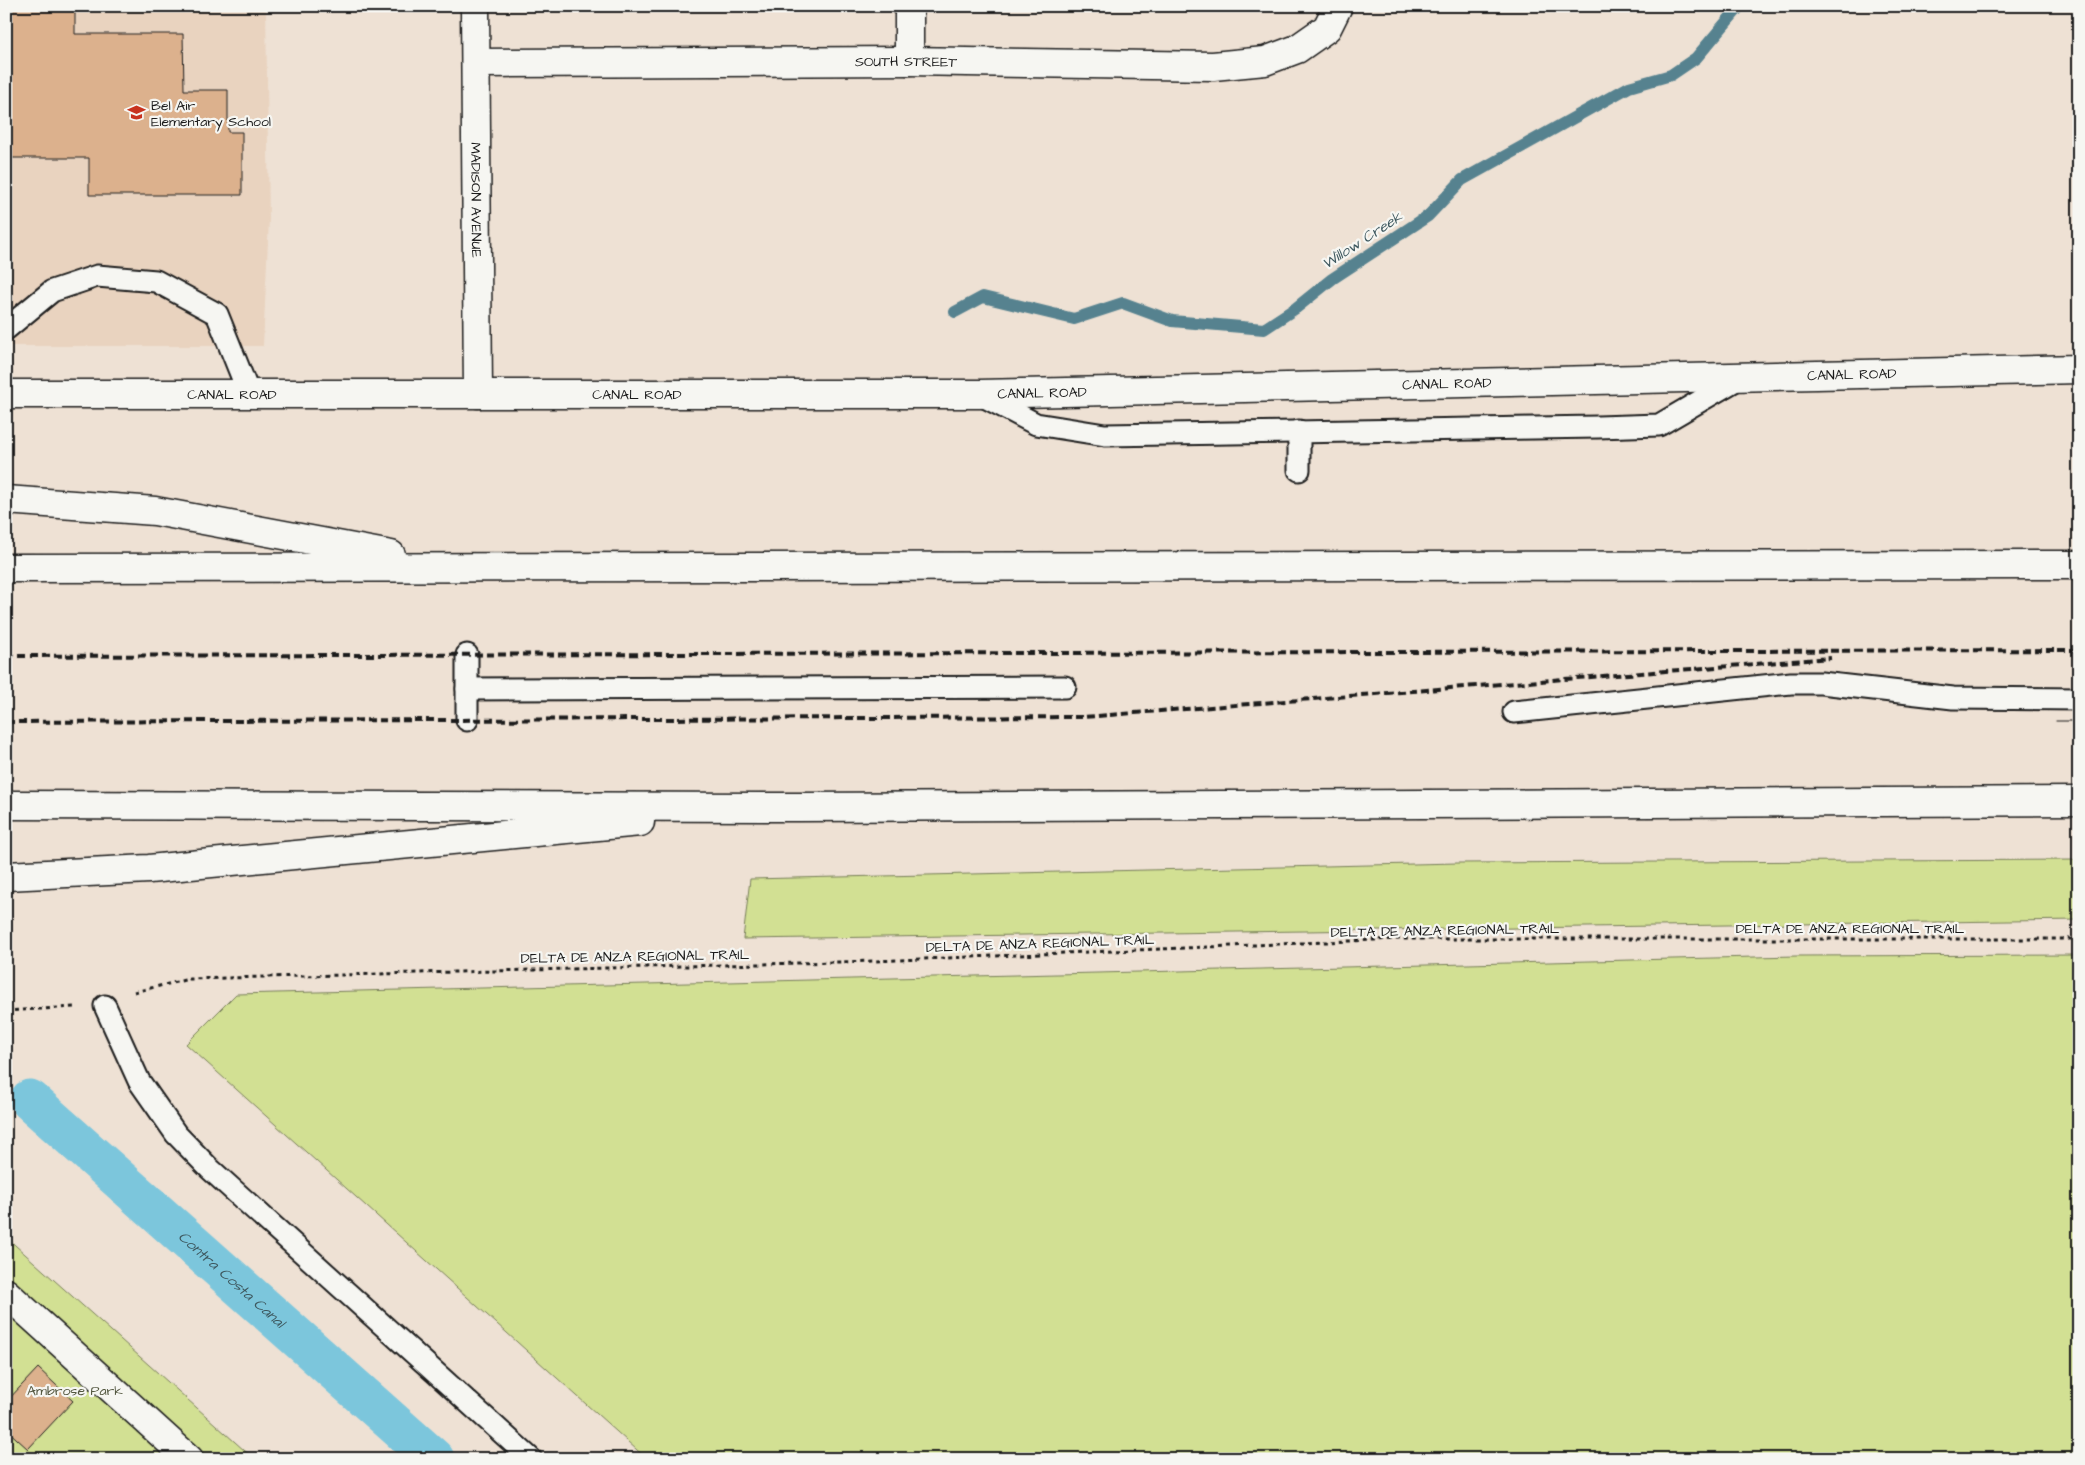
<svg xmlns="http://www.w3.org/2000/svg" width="2085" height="1465" font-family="'Architects Daughter',sans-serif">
<rect width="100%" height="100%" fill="#eee1d4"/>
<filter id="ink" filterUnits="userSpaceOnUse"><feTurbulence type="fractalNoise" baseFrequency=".02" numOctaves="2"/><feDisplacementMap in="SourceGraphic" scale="10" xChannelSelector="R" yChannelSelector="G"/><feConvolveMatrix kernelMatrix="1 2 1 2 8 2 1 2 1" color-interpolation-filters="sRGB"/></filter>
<g filter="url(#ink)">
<path fill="#e9d3bf" d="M6 6H266L269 220 263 346H6Z"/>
<g fill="#d2e093" stroke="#777e58">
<path d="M2079 860V920L743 939 750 879 1458 863Z"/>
<path d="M2079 955V1459H647L186 1044 236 994 1796 956Z"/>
<path d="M6 1237 254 1459H6Z"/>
</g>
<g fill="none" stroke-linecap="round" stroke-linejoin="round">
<path stroke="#56828f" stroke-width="12" d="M955 312 983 297 1074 319 1123 303 1172 321 1264 329 1296 308 1332 279 1428 216 1462 180 1629 87 1671 75 1696 58 1740 6"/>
<path stroke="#7cc6dc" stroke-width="41" id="s1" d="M30 1100 434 1459"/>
</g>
<g fill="#dcb18d" stroke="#1c1c1c">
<path d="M6 6H75V34H183L184 90H228V132H242V195H89V158H6Z"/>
<path d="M38 1368 73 1401 28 1449 6 1429V1402Z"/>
</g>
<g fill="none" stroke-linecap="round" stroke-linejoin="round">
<defs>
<g id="lane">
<path d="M6 329 52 291 97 276 156 281 217 314 249 394"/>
<path d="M979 394 1036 424 1105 435 1598 427 1659 425 1741 377"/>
<path d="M1299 431V470"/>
<path d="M467 655V720"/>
<path d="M467 689 1065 687"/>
<path d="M1514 712 1791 683H1821L1953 698 2079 699"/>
<path d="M105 1006 139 1081 176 1134 210 1169 531 1459"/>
</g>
<g id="street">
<path id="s2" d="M475 6 478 394"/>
<path d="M909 6V61"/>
<path id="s3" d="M476 63 909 61 1213 66 1265 61 1297 49 1327 28 1338 6"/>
<path d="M6 1293 189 1459"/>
</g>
<g id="secondary">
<path id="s4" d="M6 394H979L2079 369"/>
</g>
<g id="highway">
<path d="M6 500 155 511 391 555"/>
<path d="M6 568 2079 565"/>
<path d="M6 805 799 807 2079 801"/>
<path d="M6 876 149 869 640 822"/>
</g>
</defs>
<use href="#lane" stroke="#1c1c1c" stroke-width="25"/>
<use href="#street" stroke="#1c1c1c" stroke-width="31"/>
<use href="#secondary" stroke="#1c1c1c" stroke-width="31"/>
<use href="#highway" stroke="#1c1c1c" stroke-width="31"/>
<g stroke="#1c1c1c" stroke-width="3" stroke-dasharray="4 4" stroke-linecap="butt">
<path d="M134 992 189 979 875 961 1397 939H2079"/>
<path d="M6 1011 74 1007"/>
</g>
<use href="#lane" stroke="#f6f6f2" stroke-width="21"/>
<use href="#street" stroke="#f6f6f2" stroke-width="28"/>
<use href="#secondary" stroke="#f6f6f2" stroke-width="28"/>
<use href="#highway" stroke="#f6f6f2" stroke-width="28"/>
<path stroke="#1c1c1c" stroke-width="1" d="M2056 721H2079"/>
<g stroke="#1c1c1c" stroke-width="4" stroke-dasharray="8 4" stroke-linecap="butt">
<path d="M6 656 2079 650"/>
<path d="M6 722 1084 717 1831 658"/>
</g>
</g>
</g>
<defs>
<symbol id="school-bare" viewBox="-9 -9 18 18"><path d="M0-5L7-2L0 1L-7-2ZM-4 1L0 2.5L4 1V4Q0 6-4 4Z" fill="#c8321e" stroke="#f6f6f2" stroke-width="2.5" paint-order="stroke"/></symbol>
</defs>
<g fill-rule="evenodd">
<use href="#school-bare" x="124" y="100" width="25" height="25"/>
</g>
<g text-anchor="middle" stroke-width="4.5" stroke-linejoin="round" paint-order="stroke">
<g font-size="14" fill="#1c1c1c" stroke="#f6f6f2">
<text dy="5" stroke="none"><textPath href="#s3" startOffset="430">SOUTH STREET</textPath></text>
<text dy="5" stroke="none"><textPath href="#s2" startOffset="194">MADISON AVENUE</textPath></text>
<text dy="5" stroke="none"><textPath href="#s4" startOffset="1846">CANAL ROAD</textPath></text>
<text dy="5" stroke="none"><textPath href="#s4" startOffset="1441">CANAL ROAD</textPath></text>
<text dy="5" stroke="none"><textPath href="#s4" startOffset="1036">CANAL ROAD</textPath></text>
<text dy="5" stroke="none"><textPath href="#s4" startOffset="226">CANAL ROAD</textPath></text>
<text dy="5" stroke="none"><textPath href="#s4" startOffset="631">CANAL ROAD</textPath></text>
<text x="1850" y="933">DELTA DE ANZA REGIONAL TRAIL</text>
<text transform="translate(1445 930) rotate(-1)" y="5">DELTA DE ANZA REGIONAL TRAIL</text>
<text transform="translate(1040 943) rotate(-2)" y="5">DELTA DE ANZA REGIONAL TRAIL</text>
<text transform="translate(635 956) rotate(-1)" y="5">DELTA DE ANZA REGIONAL TRAIL</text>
</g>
<g font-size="14" fill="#1c1c1c" stroke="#f6f6f2" text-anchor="start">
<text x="151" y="110">Bel Air<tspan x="151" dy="16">Elementary School</tspan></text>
</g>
<g font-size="14" fill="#535740" stroke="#f6f6f2">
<text x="75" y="1395">Ambrose Park</text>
</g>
<g font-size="15" font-style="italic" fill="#3e585f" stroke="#f6f6f2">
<text transform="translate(1362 240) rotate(-33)" y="5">Willow Creek</text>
<text dy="5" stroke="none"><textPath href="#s1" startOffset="270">Contra Costa Canal</textPath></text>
</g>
</g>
<rect width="2085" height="1465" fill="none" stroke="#f6f6f2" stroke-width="25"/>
<rect x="12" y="12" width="2060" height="1440" fill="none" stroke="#1c1c1c" stroke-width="2" filter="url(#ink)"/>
</svg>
